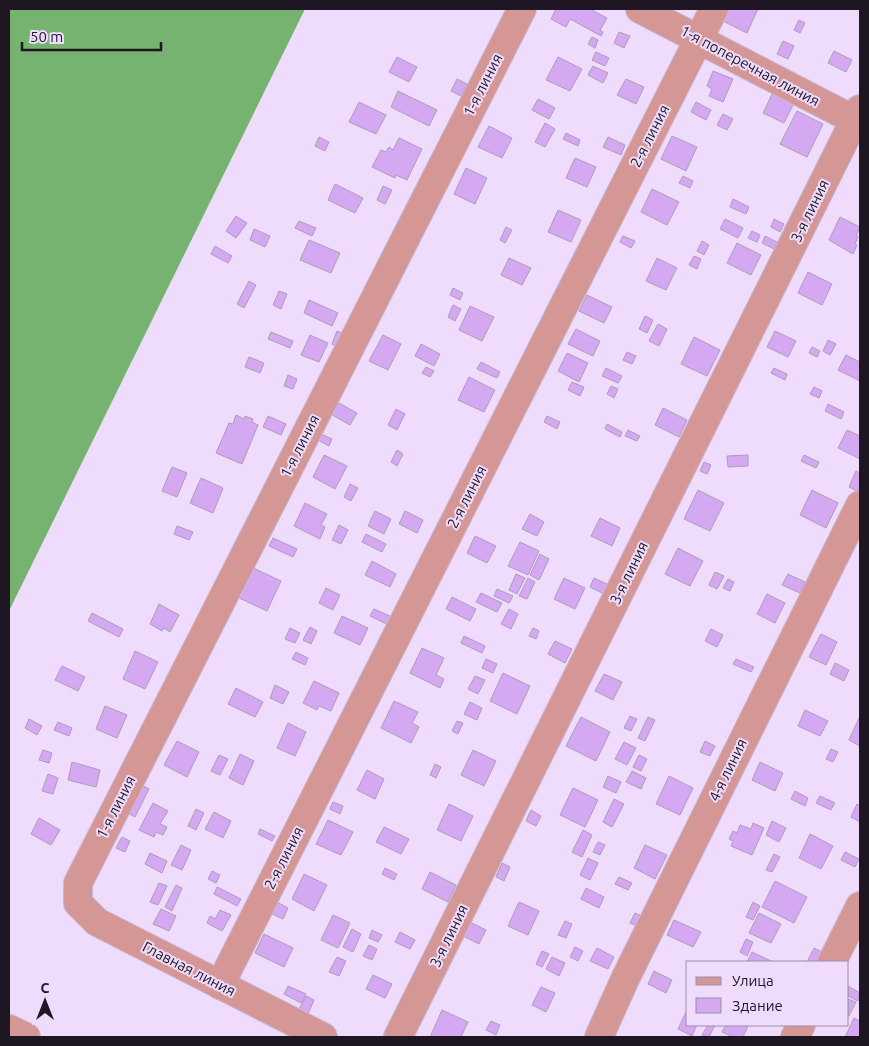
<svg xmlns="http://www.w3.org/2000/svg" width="869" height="1046" font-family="Ubuntu,sans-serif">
<rect width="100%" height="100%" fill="#efdcfd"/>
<path fill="#76b270" d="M9 9H305L9 611Z"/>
<g fill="#d5a8f2" stroke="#ae9cba">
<path d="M556 9H590L607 18 600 30 603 32 601 36 570 19 566 27 551 19Z"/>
<path d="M724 9H758L747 33 719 19Z"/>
<path d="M799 20 805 23 800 33 794 30Z"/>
<path d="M619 32 630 36 624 48 614 43Z"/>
<path d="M592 37 598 40 595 48 588 44Z"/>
<path d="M783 41 794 46 788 59 777 54Z"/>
<path d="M834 51 852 60 846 72 828 63Z"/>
<path d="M596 52 609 58 605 66 592 60Z"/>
<path d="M397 57 417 67 409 82 389 72Z"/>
<path d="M558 57 582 69 570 91 546 80Z"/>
<path d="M593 66 608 73 603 83 588 75Z"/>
<path d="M713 71 733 79 723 102 709 96 712 89 707 86Z"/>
<path d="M457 79 467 84 461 96 451 91Z"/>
<path d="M626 79 644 87 636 104 617 95Z"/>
<path d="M775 88 796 99 784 123 763 113Z"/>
<path d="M398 91 437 110 429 126 391 107Z"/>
<path d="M538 99 555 108 549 119 532 110Z"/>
<path d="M359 102 386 115 376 134 349 122Z"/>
<path d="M696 102 711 110 706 120 691 112Z"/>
<path d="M797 111 823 124 807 157 780 144Z"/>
<path d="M723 114 733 119 727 130 717 125Z"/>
<path d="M545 123 555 129 545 147 535 142Z"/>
<path d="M489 126 512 138 502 158 478 147Z"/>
<path d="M566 133 580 140 578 146 563 139Z"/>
<path d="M672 136 697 147 686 171 661 159Z"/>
<path d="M319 137 329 142 325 151 315 146Z"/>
<path d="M608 137 625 145 621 155 603 147Z"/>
<path d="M399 138 422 149 407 180 396 175 395 178 372 167 381 150 386 152 389 147 393 150Z"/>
<path d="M575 158 596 167 587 187 566 178Z"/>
<path d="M466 168 487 178 475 204 454 194Z"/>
<path d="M683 176 693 181 690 188 679 183Z"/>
<path d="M335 184 363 198 355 213 328 200Z"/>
<path d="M383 186 392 190 385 204 377 200Z"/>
<path d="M652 189 679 202 667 225 641 212Z"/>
<path d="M733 199 749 207 746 214 730 207Z"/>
<path d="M558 210 581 220 571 242 548 232Z"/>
<path d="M236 216 247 223 236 238 226 231Z"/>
<path d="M840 217 860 227 856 236 858 237 855 244 857 245 853 254 829 240Z"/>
<path d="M725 219 743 228 738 238 720 229Z"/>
<path d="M774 219 784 224 780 232 771 227Z"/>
<path d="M299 221 316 228 312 236 295 228Z"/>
<path d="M506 227 512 230 505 243 500 240Z"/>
<path d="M254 229 270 236 265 247 250 240Z"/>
<path d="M752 231 760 235 757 242 748 238Z"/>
<path d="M623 236 635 241 631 248 620 242Z"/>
<path d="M765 236 777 242 774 249 762 243Z"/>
<path d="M309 240 340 253 331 273 300 260Z"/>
<path d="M702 241 709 245 704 255 697 251Z"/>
<path d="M737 243 761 255 751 275 727 263Z"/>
<path d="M215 246 232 256 228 263 211 254Z"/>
<path d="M694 256 701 259 697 269 689 265Z"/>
<path d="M509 258 531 268 522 285 501 275Z"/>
<path d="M657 258 677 268 666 290 646 281Z"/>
<path d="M808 272 832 284 822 305 798 293Z"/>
<path d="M249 281 256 285 244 308 237 304Z"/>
<path d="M453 288 463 293 460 300 450 295Z"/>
<path d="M279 291 287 294 281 309 273 305Z"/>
<path d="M587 295 612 307 604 323 579 311Z"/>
<path d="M309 300 338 313 332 326 304 313Z"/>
<path d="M453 305 461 309 455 321 448 317Z"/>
<path d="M470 306 494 317 482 341 459 330Z"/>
<path d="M645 316 653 320 647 333 639 329Z"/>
<path d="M658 324 667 329 659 346 649 341Z"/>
<path d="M576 329 600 341 593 356 568 344Z"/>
<path d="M337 331 342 333 336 346 332 344Z"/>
<path d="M775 331 796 341 788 357 767 347Z"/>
<path d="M271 332 293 341 290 348 268 339Z"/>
<path d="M310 335 328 343 319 362 301 355Z"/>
<path d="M383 335 401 344 388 370 369 361Z"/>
<path d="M694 337 720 350 707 376 681 364Z"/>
<path d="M828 340 836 344 830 355 823 351Z"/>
<path d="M421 344 440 354 434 366 415 356Z"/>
<path d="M812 347 820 351 817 357 809 353Z"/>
<path d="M627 352 636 356 632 364 623 360Z"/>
<path d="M567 353 588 363 579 382 558 371Z"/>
<path d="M846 355 860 362V381L838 370Z"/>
<path d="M249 357 264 363 260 373 245 367Z"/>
<path d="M481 362 500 372 497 378 477 369Z"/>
<path d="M426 367 434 371 430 377 422 373Z"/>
<path d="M606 368 622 376 618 383 602 376Z"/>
<path d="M774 368 787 374 785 380 771 373Z"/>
<path d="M288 375 297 379 293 389 284 386Z"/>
<path d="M469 377 495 390 484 412 458 400Z"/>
<path d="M572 382 584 387 580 396 568 390Z"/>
<path d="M611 386 618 389 614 398 607 394Z"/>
<path d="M814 387 822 391 819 398 810 394Z"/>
<path d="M335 401 357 413 350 425 329 413Z"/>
<path d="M828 404 844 412 841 419 825 411Z"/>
<path d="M663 408 687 420 679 437 655 425Z"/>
<path d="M396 409 405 414 397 430 388 425Z"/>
<path d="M236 415 244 419 245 416 253 419 252 422 258 425 242 464 216 453 229 423 233 424Z"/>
<path d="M268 416 286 424 281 435 263 427Z"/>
<path d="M547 416 560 422 557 429 544 422Z"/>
<path d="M607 424 622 432 620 437 605 429Z"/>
<path d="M628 430 640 436 637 441 625 436Z"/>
<path d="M847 430 860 436V459L838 448Z"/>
<path d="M321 434 332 439 329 446 318 440Z"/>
<path d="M397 450 403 454 397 466 391 462Z"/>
<path d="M324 455 347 466 335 489 313 477Z"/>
<path d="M748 455V466L728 467 727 456Z"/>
<path d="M804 455 819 462 816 468 801 461Z"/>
<path d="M704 462 711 465 707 474 700 471Z"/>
<path d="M172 467 187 473 177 497 162 491Z"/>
<path d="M856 471 860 473 859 492 849 487Z"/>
<path d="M201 478 223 488 213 513 190 503Z"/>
<path d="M350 484 358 488 351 501 344 497Z"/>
<path d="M698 490 724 503 710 531 684 519Z"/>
<path d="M812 490 838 503 826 528 800 515Z"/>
<path d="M305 503 327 514 321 525 325 527 320 539 294 526Z"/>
<path d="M375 511 391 519 384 534 368 526Z"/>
<path d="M405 511 423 520 417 533 399 524Z"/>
<path d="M530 514 544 522 537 536 522 529Z"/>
<path d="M600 518 620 528 612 546 591 536Z"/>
<path d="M339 525 348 530 341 544 332 540Z"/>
<path d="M177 526 193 532 189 540 174 534Z"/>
<path d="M366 534 386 544 382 552 362 542Z"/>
<path d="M475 536 496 546 487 563 467 553Z"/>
<path d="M273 538 297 549 293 557 269 546Z"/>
<path d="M520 542 539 551 528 575 508 566Z"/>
<path d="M678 548 703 561 690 586 665 574Z"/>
<path d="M540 554 549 559 539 580 530 575Z"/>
<path d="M372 561 396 574 390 587 365 575Z"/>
<path d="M249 566 281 581 267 611 235 596Z"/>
<path d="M715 572 724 576 717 589 709 585Z"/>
<path d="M516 574 525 578 517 594 509 590Z"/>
<path d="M788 574 805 582 800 593 782 585Z"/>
<path d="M528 578 535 582 527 599 519 596Z"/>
<path d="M564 578 585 588 575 609 554 599Z"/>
<path d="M594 578 611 586 606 595 590 587Z"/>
<path d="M728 579 734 582 730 591 723 588Z"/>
<path d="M326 588 340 595 333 610 319 603Z"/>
<path d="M497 589 513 596 509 603 494 596Z"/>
<path d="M481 593 502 603 497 612 476 602Z"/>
<path d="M767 594 785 603 775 623 757 614Z"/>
<path d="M452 597 476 609 470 621 446 609Z"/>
<path d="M159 604 179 615 170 632 164 628 162 631 150 624Z"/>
<path d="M374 609 392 617 389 625 370 616Z"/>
<path d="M509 609 518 614 511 629 501 624Z"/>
<path d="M92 613 123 629 119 637 88 621Z"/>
<path d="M342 616 368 628 360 645 334 633Z"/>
<path d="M310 627 317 631 311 644 303 640Z"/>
<path d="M290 628 300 633 295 643 285 639Z"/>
<path d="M533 628 539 631 536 639 529 636Z"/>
<path d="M711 629 723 635 717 647 705 641Z"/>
<path d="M821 634 837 642 826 665 809 657Z"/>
<path d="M464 636 485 646 482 653 461 643Z"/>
<path d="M555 641 572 649 565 663 548 654Z"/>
<path d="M422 648 444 658 436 675 444 679 440 688 410 673Z"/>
<path d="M135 651 158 662 145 689 123 679Z"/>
<path d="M296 652 308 658 305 665 292 659Z"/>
<path d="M486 659 497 664 493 673 482 668Z"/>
<path d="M736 659 754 667 751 672 733 664Z"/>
<path d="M835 663 849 670 844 681 830 674Z"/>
<path d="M62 666 85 677 78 691 55 680Z"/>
<path d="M503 673 530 686 517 714 490 701Z"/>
<path d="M604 674 622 682 613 700 595 691Z"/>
<path d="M475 676 485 680 478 694 468 689Z"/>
<path d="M314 681 339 693 331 711 319 706 317 710 303 703Z"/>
<path d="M275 685 289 692 283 704 270 698Z"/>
<path d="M236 688 263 702 255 717 228 704Z"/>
<path d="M394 701 418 712 412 723 419 727 411 743 381 728Z"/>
<path d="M470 702 482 708 477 720 464 714Z"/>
<path d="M105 706 127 715 117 738 96 729Z"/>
<path d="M805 710 828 721 820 736 798 726Z"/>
<path d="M630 716 637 719 631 731 624 728Z"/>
<path d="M860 716V746L849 740Z"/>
<path d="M581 717 610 732 596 761 566 746Z"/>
<path d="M648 717 655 720 645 741 638 738Z"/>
<path d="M29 719 42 726 37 735 25 728Z"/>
<path d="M457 721 463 723 458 734 452 731Z"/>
<path d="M58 722 72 728 69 736 54 730Z"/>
<path d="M288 723 306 732 295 756 277 748Z"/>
<path d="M177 741 199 752 187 777 164 765Z"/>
<path d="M705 741 715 746 710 756 700 752Z"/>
<path d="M624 742 636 748 627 765 615 759Z"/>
<path d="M831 749 838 752 833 762 826 759Z"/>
<path d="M43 750 52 753 49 763 39 760Z"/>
<path d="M473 750 496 761 484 786 461 775Z"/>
<path d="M240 754 254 761 243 785 229 778Z"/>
<path d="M219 755 228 759 220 775 211 771Z"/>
<path d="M639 755 647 759 641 771 633 767Z"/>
<path d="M72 762 100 770 96 787 68 780Z"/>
<path d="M760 762 783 773 775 791 752 780Z"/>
<path d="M435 764 441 767 436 778 430 775Z"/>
<path d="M367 770 384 779 375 799 357 790Z"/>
<path d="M632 771 646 778 641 789 626 782Z"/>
<path d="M48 774 58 778 53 794 42 791Z"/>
<path d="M608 776 621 782 616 793 603 787Z"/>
<path d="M669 776 693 788 680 815 656 804Z"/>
<path d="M138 783 149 789 135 817 124 811Z"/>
<path d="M573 788 598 800 585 827 560 815Z"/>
<path d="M795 791 808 798 805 806 791 799Z"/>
<path d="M820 796 835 803 831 810 816 803Z"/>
<path d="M614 799 624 804 612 827 603 822Z"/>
<path d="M333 802 343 806 340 814 330 809Z"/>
<path d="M153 803 168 811 160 824 167 827 163 835 156 832 154 837 139 830Z"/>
<path d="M449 804 473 816 461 841 437 830Z"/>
<path d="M857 804 860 806V822L851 817Z"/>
<path d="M196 809 204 813 196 830 188 826Z"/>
<path d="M531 810 541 816 536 826 526 821Z"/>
<path d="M214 812 231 821 223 838 205 829Z"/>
<path d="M39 818 60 830 51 845 31 834Z"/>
<path d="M328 820 353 832 341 855 316 844Z"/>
<path d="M772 821 786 828 779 842 766 835Z"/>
<path d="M753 823 764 828 752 855 731 846 733 841 729 839 733 831 737 833 740 825 751 829Z"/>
<path d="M384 827 409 839 401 854 376 842Z"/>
<path d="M260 829 275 836 272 841 258 834Z"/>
<path d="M583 830 592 835 582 857 572 852Z"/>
<path d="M810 834 833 846 821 869 799 858Z"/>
<path d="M122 837 130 841 125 852 116 848Z"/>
<path d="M598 842 605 845 600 855 593 852Z"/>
<path d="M181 845 191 850 182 870 171 865Z"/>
<path d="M645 845 667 855 655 879 634 868Z"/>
<path d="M845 852 859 859 855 867 841 860Z"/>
<path d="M150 853 167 861 162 873 145 864Z"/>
<path d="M774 854 780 857 772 872 766 870Z"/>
<path d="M588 858 598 863 590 880 580 875Z"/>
<path d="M502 863 510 867 504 881 496 877Z"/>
<path d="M385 868 397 874 394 880 382 874Z"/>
<path d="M212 871 220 875 216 883 208 879Z"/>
<path d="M430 872 456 885 448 902 422 889Z"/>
<path d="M304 874 327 885 314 911 292 899Z"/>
<path d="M619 877 632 883 628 890 615 884Z"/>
<path d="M775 881 807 897 794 923 762 907Z"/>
<path d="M159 883 167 886 158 905 150 902Z"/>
<path d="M176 885 182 888 172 911 165 907Z"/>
<path d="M217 887 241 899 237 906 214 894Z"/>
<path d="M586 888 604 897 599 908 581 899Z"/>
<path d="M271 899 288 908 283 919 266 911Z"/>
<path d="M519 902 539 911 528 935 508 926Z"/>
<path d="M753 902 760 906 753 920 746 917Z"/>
<path d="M161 909 176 916 169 931 153 924Z"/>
<path d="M220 910 231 915 222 931 207 923 210 916 215 919Z"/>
<path d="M635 913 642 916 637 926 630 923Z"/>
<path d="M759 913 781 924 771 943 749 933Z"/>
<path d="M333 915 350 923 338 948 321 940Z"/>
<path d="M674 920 701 932 693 947 667 935Z"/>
<path d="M565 921 572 924 566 938 558 935Z"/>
<path d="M470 922 486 930 479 944 463 936Z"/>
<path d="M352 929 361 934 353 952 343 947Z"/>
<path d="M372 930 382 935 378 942 369 938Z"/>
<path d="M400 932 415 940 410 949 395 942Z"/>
<path d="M264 934 293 948 284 967 255 953Z"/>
<path d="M746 939 753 942 747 956 740 952Z"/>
<path d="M369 945 377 949 372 960 363 956Z"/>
<path d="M575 947 583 951 578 961 570 957Z"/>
<path d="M597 948 614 957 608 969 590 961Z"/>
<path d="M814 948 824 953 820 962H807Z"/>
<path d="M542 951 549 954 542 967 536 964Z"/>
<path d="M752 952 773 962H747Z"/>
<path d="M337 957 346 961 339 976 329 972Z"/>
<path d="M552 957 565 963 559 976 546 969Z"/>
<path d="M654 971 672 980 666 993 648 984Z"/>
<path d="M373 975 392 984 385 998 366 989Z"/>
<path d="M288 986 306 994 301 1003 284 994Z"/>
<path d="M848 986 860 993 858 1001 848 996Z"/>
<path d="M541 987 555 993 546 1012 532 1005Z"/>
<path d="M306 996 314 1000 307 1016 298 1011Z"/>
<path d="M848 999 856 1002 849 1016H848Z"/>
<path d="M688 1008V1025H697L692 1036 678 1029Z"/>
<path d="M442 1010 468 1022 461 1037H432L431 1035Z"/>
<path d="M854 1018 860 1021V1037H845Z"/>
<path d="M491 1021 500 1025 496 1035 486 1030Z"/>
<path d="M708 1025H715L709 1037 702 1035Z"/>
<path d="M726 1025H745L748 1026 743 1037H733L722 1032Z"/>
</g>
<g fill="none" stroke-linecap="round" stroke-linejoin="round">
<defs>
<g id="minor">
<path d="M640 9 860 123"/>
<path d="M832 962 860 906"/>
<path d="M220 985 714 9"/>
<path d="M9 1029 26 1037"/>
<path d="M323 1037 97 922 78 903V883L522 9"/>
<path d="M398 1037 860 109"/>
<path d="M599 1037 625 979 860 505"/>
<path d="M795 1037 801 1025"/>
</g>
</defs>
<use href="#minor" stroke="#c9b9d6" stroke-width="30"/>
<use href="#minor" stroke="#d59696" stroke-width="28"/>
</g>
<g text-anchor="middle" stroke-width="4" stroke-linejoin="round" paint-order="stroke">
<g font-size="15" fill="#1e1723" stroke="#efdcfd">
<text transform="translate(750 66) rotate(28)" y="5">1-я поперечная линия</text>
<text transform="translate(483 85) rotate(-63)" y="5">1-я линия</text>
<text transform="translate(650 136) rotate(-63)" y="5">2-я линия</text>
<text transform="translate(810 211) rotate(-64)" y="5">3-я линия</text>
<text transform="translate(300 446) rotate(-63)" y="5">1-я линия</text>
<text transform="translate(467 497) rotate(-63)" y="5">2-я линия</text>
<text transform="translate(629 573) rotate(-64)" y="5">3-я линия</text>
<text transform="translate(728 770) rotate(-64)" y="5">4-я линия</text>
<text transform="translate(116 807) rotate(-63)" y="5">1-я линия</text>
<text transform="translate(284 858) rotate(-63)" y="5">2-я линия</text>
<text transform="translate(449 936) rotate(-64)" y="5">3-я линия</text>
<text transform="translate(189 969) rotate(27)" y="5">Главная линия</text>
</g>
</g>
<rect width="869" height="1046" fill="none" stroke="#1e1723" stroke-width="20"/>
<rect x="686" y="961" width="162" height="65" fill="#efdcfd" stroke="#9b8da6"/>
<rect x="696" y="977" width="25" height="8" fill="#d59696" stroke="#9b8da6"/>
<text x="732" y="986" font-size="15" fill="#1e1723">Улица</text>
<rect x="696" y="998" width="25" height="15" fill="#d5a8f2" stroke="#9b8da6"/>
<text x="732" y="1011" font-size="15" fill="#1e1723">Здание</text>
<g transform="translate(45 1001)" stroke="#efdcfd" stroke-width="4" paint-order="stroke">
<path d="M0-4L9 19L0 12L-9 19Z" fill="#1e1723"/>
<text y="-8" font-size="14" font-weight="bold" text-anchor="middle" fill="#1e1723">С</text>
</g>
<path d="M22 42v8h139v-8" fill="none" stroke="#1e1723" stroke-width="2.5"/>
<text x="30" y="42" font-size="15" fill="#1e1723" stroke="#efdcfd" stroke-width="4" paint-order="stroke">50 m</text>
</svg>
